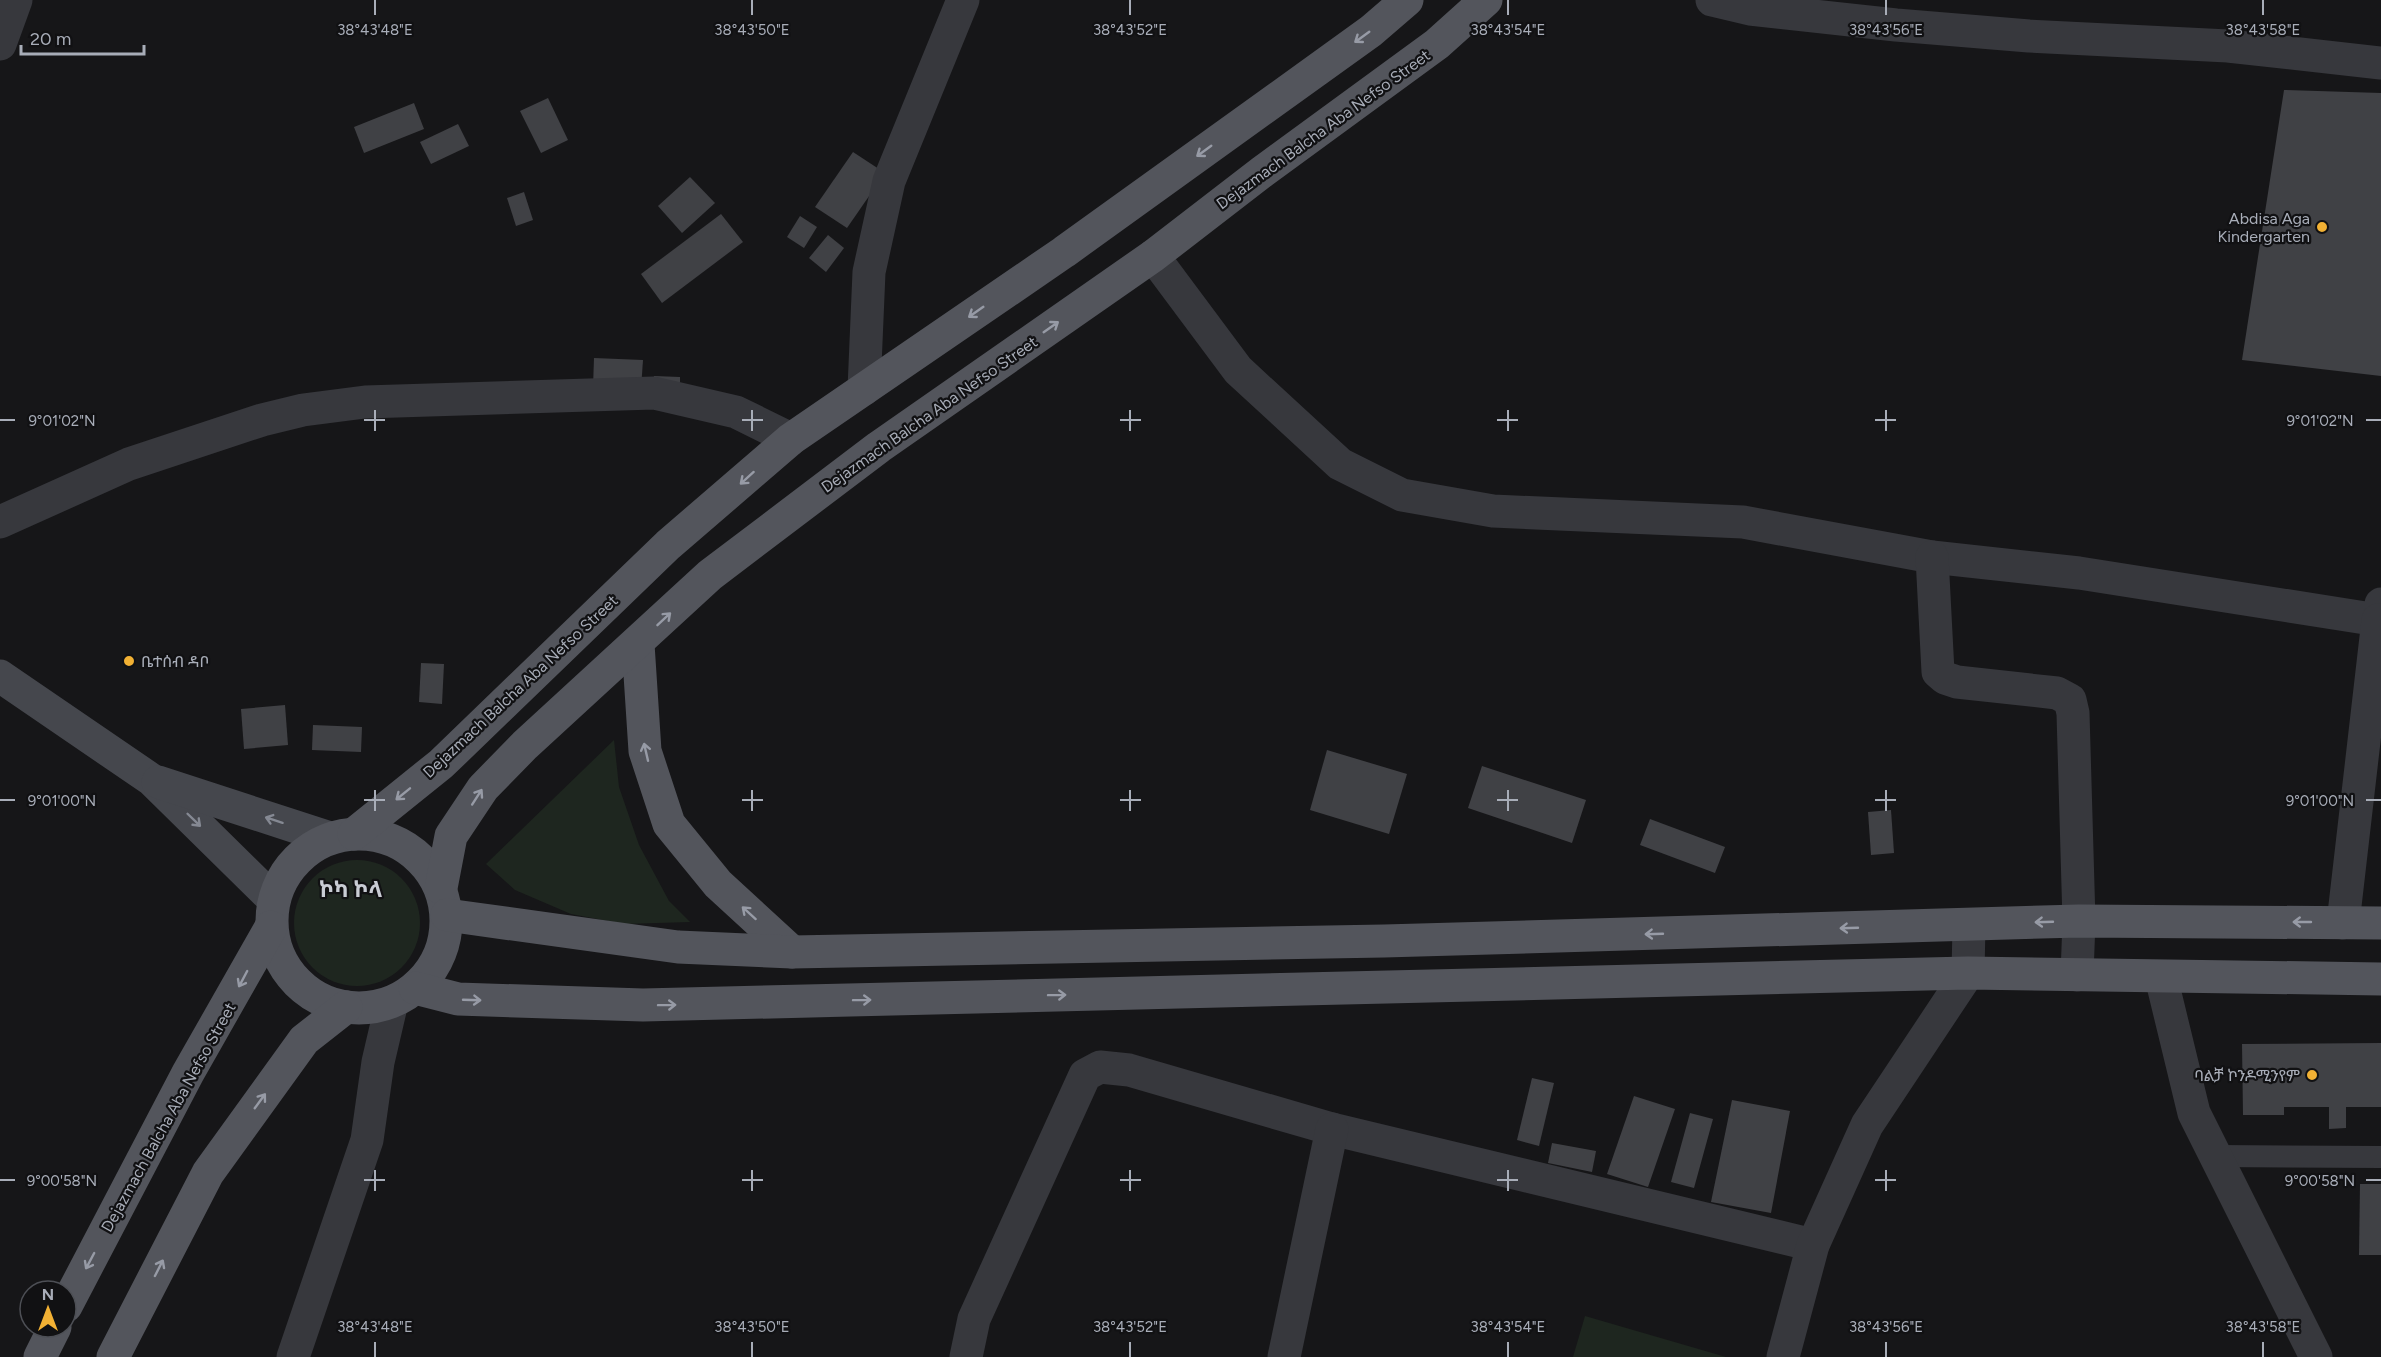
<svg xmlns="http://www.w3.org/2000/svg" width="2381" height="1357" font-family="Figtree,'Noto Sans Ethiopic',sans-serif">
<rect width="100%" height="100%" fill="#161618"/>
<g fill="#1e261f">
<path d="M614 740 619 787 639 845 669 901 690 922 624 924 571 914 515 890 486 864Z"/>
<circle cx="357" cy="923" r="63"/>
<path d="M1585 1316 1726 1357H1573Z"/>
</g>
<g fill="#404145">
<path d="M2284 90 2381 93V376L2242 360Z"/>
<path d="M548 98 568 140 541 153 520 111Z"/>
<path d="M414 103 424 129 364 153 354 127Z"/>
<path d="M458 124 469 146 431 164 420 142Z"/>
<path d="M853 152 885 173 847 228 815 207Z"/>
<path d="M690 177 715 203 682 233 658 206Z"/>
<path d="M524 192 533 220 516 226 507 198Z"/>
<path d="M721 214 743 242 662 303 641 274Z"/>
<path d="M800 216 817 227 804 248 787 237Z"/>
<path d="M828 235 844 248 826 272 809 258Z"/>
<path d="M594 358 643 360 641 389 593 387Z"/>
<path d="M654 376 680 377V386H653Z"/>
<path d="M421 663 444 664 442 704 419 702Z"/>
<path d="M285 705 288 745 244 749 241 709Z"/>
<path d="M313 725 362 727 361 752 312 750Z"/>
<path d="M1327 750 1407 774 1389 834 1310 810Z"/>
<path d="M1482 766 1586 800 1572 843 1468 808Z"/>
<path d="M1891 810 1894 853 1871 855 1868 812Z"/>
<path d="M1650 819 1725 847 1715 873 1640 845Z"/>
<path d="M2381 1043V1107H2346V1128L2329 1129V1107H2284V1115H2243L2242 1044Z"/>
<path d="M1532 1078 1554 1083 1539 1146 1517 1140Z"/>
<path d="M1634 1096 1675 1109 1648 1187 1607 1174Z"/>
<path d="M1732 1100 1790 1111 1771 1213 1711 1202Z"/>
<path d="M1690 1113 1713 1119 1694 1188 1671 1182Z"/>
<path d="M1552 1143 1596 1151 1592 1172 1548 1163Z"/>
<path d="M2360 1184H2381V1255H2359Z"/>
</g>
<g fill="none" stroke-linecap="round" stroke-linejoin="round">
<path stroke="#37383d" stroke-width="22" d="M2216 1156 2381 1157"/>
<g stroke="#37383d" stroke-width="33">
<path d="M1712 0 1750 9 1896 25 2029 36 2228 46 2381 63"/>
<path d="M0 44 16 0"/>
<path d="M1153 256 1238 370 1340 464 1402 495 1493 511 1743 522 1932 557 2079 573 2378 620 2381 604"/>
<path d="M864 389 869 272 889 181 963 0"/>
<path d="M0 522 129 464 262 420 303 410 365 402 654 393 736 412 791 439"/>
<path d="M1932 557 1938 672 1945 678 1957 682 2057 693 2070 700 2073 713 2079 921 2077 975"/>
<path d="M2343 923 2378 620H2381"/>
<path d="M2161 977 2194 1113 2316 1357"/>
<path d="M293 1357 367 1140 378 1062 392 1002"/>
<path d="M966 1357 974 1319 1085 1075 1100 1067 1129 1070 1332 1129 1813 1245"/>
<path d="M1284 1357 1332 1129"/>
<path d="M1783 1357 1813 1245 1867 1125 1968 973 1969 925"/>
</g>
<g stroke="#45474d" stroke-width="33">
<path d="M0 676 152 780 273 899"/>
<path d="M158 782 330 838"/>
</g>
<g stroke="#53555c" stroke-width="33">
<path d="M638 644 645 751 669 824 718 884 792 952"/>
<circle cx="359" cy="921" r="87"/>
<path d="M354 834 441 764 668 545 791 439 1064 252 1371 31 1407 0"/>
<path d="M441 888 451 836 483 788 525 745 710 575 879 447 1153 256 1262 172 1437 44 1486 0"/>
<path d="M447 915 678 947 792 952 1384 941 2079 921 2381 923"/>
<path d="M415 988 458 999 643 1005 1968 973 2381 979"/>
<path d="M66 1306 188 1073 271 927"/>
<path d="M40 1357 55 1327"/>
<path d="M113 1357 208 1173 304 1040 346 1007"/>
</g>
</g>
<defs><path id="oneway-shaft" d="M-6 0H5M1.5-3L5.5 0L1.5 3" fill="none" stroke-width="1.6" stroke-linecap="round" stroke-linejoin="round" transform="scale(1.5)"/></defs>
<g stroke="#979ba6">
<use href="#oneway-shaft" transform="translate(1362 37) rotate(144)"/>
<use href="#oneway-shaft" transform="translate(1204 151) rotate(144)"/>
<use href="#oneway-shaft" transform="translate(976 312) rotate(145)"/>
<use href="#oneway-shaft" transform="translate(1051 327) rotate(-35)"/>
<use href="#oneway-shaft" transform="translate(747 478) rotate(138)"/>
<use href="#oneway-shaft" transform="translate(664 619) rotate(-43)"/>
<use href="#oneway-shaft" transform="translate(646 752) rotate(-103)"/>
<use href="#oneway-shaft" transform="translate(403 794) rotate(141)"/>
<use href="#oneway-shaft" transform="translate(477 797) rotate(-57)"/>
<use href="#oneway-shaft" transform="translate(749 913) rotate(-138)"/>
<use href="#oneway-shaft" transform="translate(2044 922) rotate(178)"/>
<use href="#oneway-shaft" transform="translate(2302 922) rotate(-180)"/>
<use href="#oneway-shaft" transform="translate(1849 928) rotate(178)"/>
<use href="#oneway-shaft" transform="translate(1654 934) rotate(178)"/>
<use href="#oneway-shaft" transform="translate(243 979) rotate(118)"/>
<use href="#oneway-shaft" transform="translate(1057 995) rotate(-1)"/>
<use href="#oneway-shaft" transform="translate(472 1000) rotate(2)"/>
<use href="#oneway-shaft" transform="translate(862 1000) rotate(-1)"/>
<use href="#oneway-shaft" transform="translate(667 1005) rotate(-1)"/>
<use href="#oneway-shaft" transform="translate(260 1101) rotate(-54)"/>
<use href="#oneway-shaft" transform="translate(90 1261) rotate(118)"/>
<use href="#oneway-shaft" transform="translate(159 1268) rotate(-63)"/>
</g>
<g stroke="#858993">
<use href="#oneway-shaft" transform="translate(194 820) rotate(44)"/>
<use href="#oneway-shaft" transform="translate(274 820) rotate(-162)"/>
</g>
<path fill="none" stroke="#a8adb8" stroke-width="2" d="M375 0V15M752 0V15M1130 0V15M1508 0V15M1886 0V15M2263 0V15M375 410V431M752 410V431M1130 410V431M1508 410V431M1886 410V431M0 420H15M364 420H385M742 420H763M1120 420H1141M1497 420H1518M1875 420H1896M2366 420H2381M375 790V811M752 790V811M1130 790V811M1508 790V811M1886 790V811M0 800H15M364 800H385M742 800H763M1120 800H1141M1497 800H1518M1875 800H1896M2366 800H2381M375 1170V1191M752 1170V1191M1130 1170V1191M1508 1170V1191M1886 1170V1191M0 1180H15M364 1180H385M742 1180H763M1120 1180H1141M1497 1180H1518M1875 1180H1896M2366 1180H2381M375 1342V1357M752 1342V1357M1130 1342V1357M1508 1342V1357M1886 1342V1357M2263 1342V1357"/>
<g fill="#f2b134" stroke="#111113" stroke-width="2">
<circle cx="2322" cy="227" r="6"/>
<circle cx="129" cy="661" r="6"/>
<circle cx="2312" cy="1075" r="6"/>
</g>
<g text-anchor="middle" stroke-width="4.5" stroke-linejoin="round" paint-order="stroke">
<g font-size="16" fill="#a8adb8" stroke="#111113">
<text transform="translate(1323 129) rotate(-36)" y="6">Dejazmach Balcha Aba Nefso Street</text>
<text transform="translate(929 414) rotate(-35)" y="6">Dejazmach Balcha Aba Nefso Street</text>
<text transform="translate(520 686) rotate(-43)" y="6">Dejazmach Balcha Aba Nefso Street</text>
<text transform="translate(168 1117) rotate(-61)" y="6">Dejazmach Balcha Aba Nefso Street</text>
</g>
<g font-size="16" fill="#a8adb8" stroke="#111113" text-anchor="end">
<text x="2310" y="224">Abdisa Aga<tspan x="2310" dy="18">Kindergarten</tspan></text>
<text x="141" y="667" text-anchor="start">ቤተሰብ ዳቦ</text>
<text x="2300" y="1081">ባልቻ ኮንዶሚንየም</text>
</g>
<g font-size="22" font-weight="bold" fill="#c9ccd4" stroke="#111113">
<text x="351" y="897">ኮካ ኮላ</text>
</g>
</g>
<g font-size="15" text-anchor="middle" fill="#a8adb8" stroke="#111113" stroke-width="4.5" stroke-linejoin="round" paint-order="stroke">
<text x="375" y="35">38°43'48"E</text>
<text x="752" y="35">38°43'50"E</text>
<text x="1130" y="35">38°43'52"E</text>
<text x="1508" y="35">38°43'54"E</text>
<text x="1886" y="35">38°43'56"E</text>
<text x="2263" y="35">38°43'58"E</text>
<text x="62" y="426">9°01'02"N</text>
<text x="2320" y="426">9°01'02"N</text>
<text x="62" y="806">9°01'00"N</text>
<text x="2320" y="806">9°01'00"N</text>
<text x="62" y="1186">9°00'58"N</text>
<text x="2320" y="1186">9°00'58"N</text>
<text x="375" y="1332">38°43'48"E</text>
<text x="752" y="1332">38°43'50"E</text>
<text x="1130" y="1332">38°43'52"E</text>
<text x="1508" y="1332">38°43'54"E</text>
<text x="1886" y="1332">38°43'56"E</text>
<text x="2263" y="1332">38°43'58"E</text>
</g>
<g transform="translate(48 1309)"><circle r="28" fill="#111113" stroke="#4d4f55" stroke-width="1.5"/>
<path d="M0-4.5L10 22L0 15L-10 22Z" fill="#f2b134"/>
<text y="-9" font-size="16" font-weight="bold" text-anchor="middle" fill="#a8adb8">N</text>
</g>
<path d="M21 45v9h123v-9" fill="none" stroke="#a8adb8" stroke-width="3"/>
<text x="30" y="45" font-size="18" fill="#a8adb8" stroke="#111113" stroke-width="4.5" paint-order="stroke">20 m</text>
</svg>
